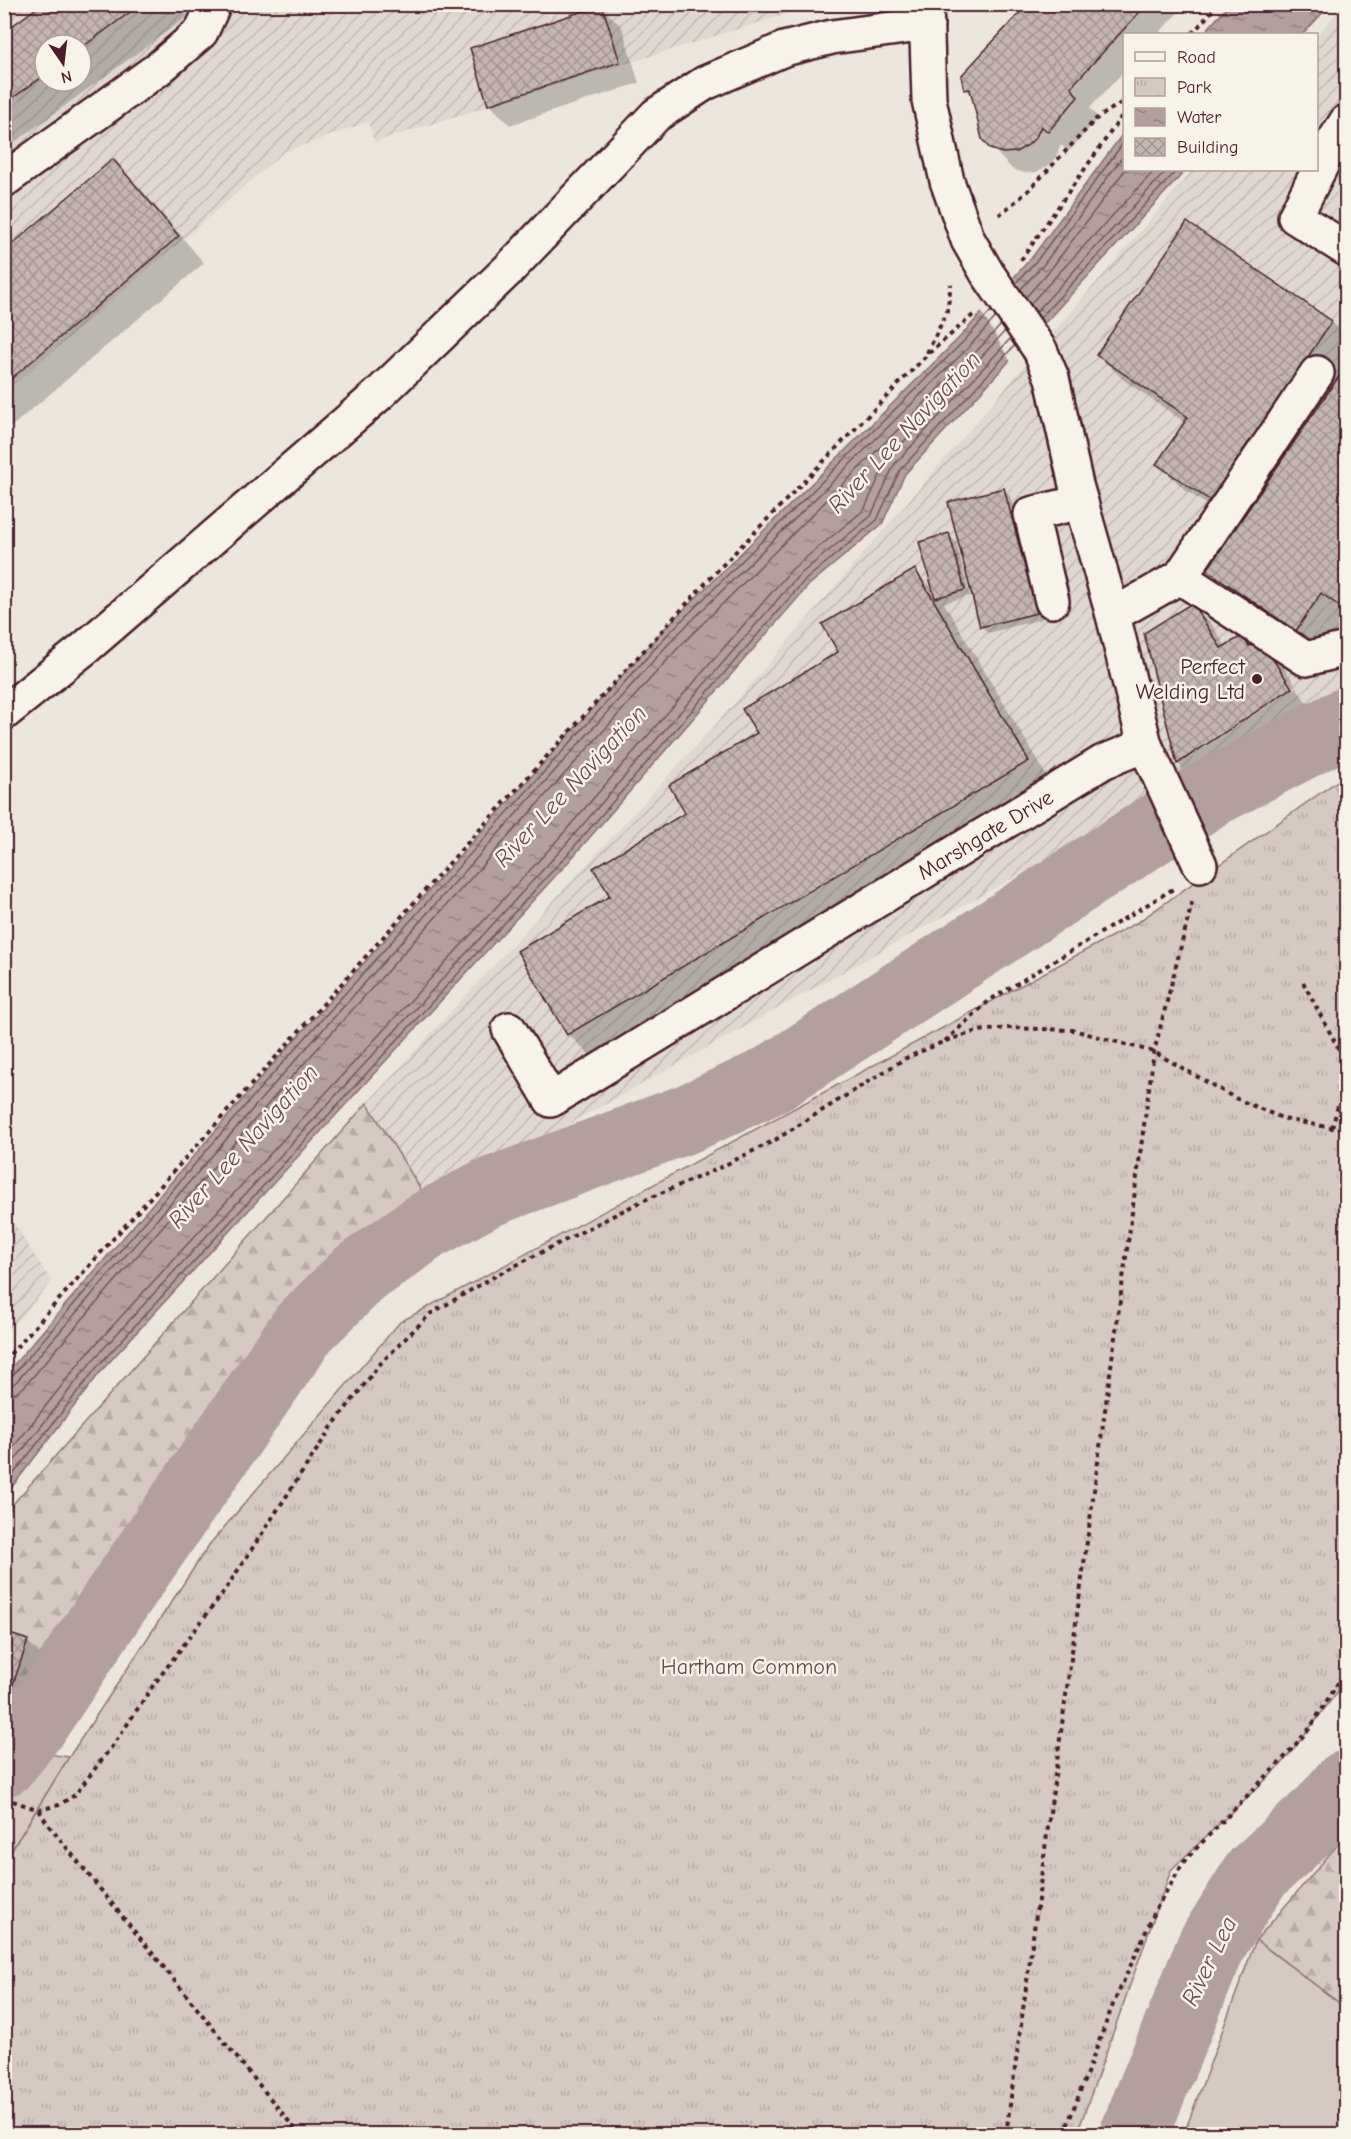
<svg xmlns="http://www.w3.org/2000/svg" width="1351" height="2139" font-family="'Comic Neue',sans-serif">
<defs>
<pattern id="industrial-furrows" width="10" height="10" patternUnits="userSpaceOnUse" patternTransform="scale(1.5)"><rect width="10" height="10" fill="#e0d7d0"/><path d="M-1 1l2-2M0 10L10 0M9 11l2-2" fill="none" stroke="#c2b8b3"/></pattern>
<pattern id="forest-firs" width="22" height="20" patternUnits="userSpaceOnUse" patternTransform="scale(1.5)"><rect width="22" height="20" fill="#d5c9c2"/><path d="M5 1l3.5 6h-7zM16 11l3.5 6h-7z" fill="#b8aca7"/></pattern>
<pattern id="park-tufts" width="24" height="20" patternUnits="userSpaceOnUse" patternTransform="scale(1.5)"><rect width="24" height="20" fill="#d5c9c2"/><path d="M3 7l-1-3M5 7V3M7 7l1-3M15 17l-1-3M17 17v-4M19 17l1-3" fill="none" stroke="#b8aca7"/></pattern>
<pattern id="water-ripples" width="26" height="14" patternUnits="userSpaceOnUse" patternTransform="scale(1.5)"><rect width="26" height="14" fill="#b39f9d"/><path d="M2 4q2-2 4 0t4 0M15 11q2-2 4 0t4 0" fill="none" stroke="#948180"/></pattern>
<pattern id="building-cross-hatch" width="8" height="8" patternUnits="userSpaceOnUse" patternTransform="scale(1.5)"><rect width="8" height="8" fill="#c4b5b0"/><path d="M0 0l8 8M0 8l8-8" fill="none" stroke="#a1938f"/></pattern>
</defs>
<rect width="100%" height="100%" fill="#ece6dd"/>
<filter id="ink" filterUnits="userSpaceOnUse"><feTurbulence type="fractalNoise" baseFrequency=".0167" numOctaves="2"/><feDisplacementMap in="SourceGraphic" scale="12" xChannelSelector="R" yChannelSelector="G"/><feConvolveMatrix kernelMatrix="1 2 1 2 8 2 1 2 1" color-interpolation-filters="sRGB"/></filter>
<g filter="url(#ink)">
<g fill="url(#industrial-furrows)" fill-rule="evenodd">
<path d="M5 5H815L374 142 368 122 284 152 5 393ZM45 45H81V81H45Z"/>
<path d="M1345 5 1346 693 429 1202 367 1103 727 712 1193 170H1316L1317 35Z"/>
<path d="M4 1208 52 1282 5 1334H4Z"/>
</g>
<g fill="#d5c9c2" stroke="#907476" stroke-width="1.5">
<path d="M5 1748 69 1757 5 1861Z"/>
<path d="M1256 1940 1346 2008V2134H1184Z"/>
</g>
<g fill="url(#forest-firs)" stroke="#907476" stroke-width="1.5">
<path d="M367 1103 429 1202 362 1241 282 1324 185 1459 35 1693 5 1733V1513Z"/>
<path d="M1346 1835V2008L1256 1940Z"/>
</g>
<path fill="url(#park-tufts)" stroke="#907476" stroke-width="1.5" d="M1346 775V1681L1281 1765 1171 1870 1077 2134H5V1861L69 1757 209 1545 400 1322 1138 922Z"/>
<g fill="url(#water-ripples)" stroke="#896c6f" stroke-width="1.5">
<path d="M1230 4H1330V5L1303 34H1203Z"/>
<path d="M1124 132V170H1186L905 474 882 524 809 585 570 860 102 1370 5 1496V1375L265 1073 662 631 959 338 1033 256Z"/>
</g>
<path fill="#ece6dd" d="M1012 274 1045 326 1011 362 980 310Z"/>
<g fill="#0003" fill-rule="evenodd">
<path d="M45 4H180L188 16 4 150V34ZM45 45H81V81H45Z"/>
<path d="M1030 4H1186L1158 34H1124V71L1090 108 1098 118 1069 151 1061 145 1056 157 1049 165 1037 172 1024 173 1012 169 992 148 973 97 966 89Z"/>
<path d="M601 7 622 27 639 83 510 125 489 104Z"/>
<path d="M113 161 139 187 204 263 4 433V253Z"/>
<path d="M1187 225 1332 322 1346 337V621L1323 656 1235 597 1209 570 1239 527 1185 490 1158 464 1186 423 1125 381 1098 355Z"/>
<path d="M1004 489 1010 496 1042 619 988 633 982 627 950 504Z"/>
<path d="M949 535 956 542 970 596 944 603 1054 788 595 1061 569 1034 519 952 612 896 759 734 840 652 915 571 934 591Z"/>
<path d="M1192 605 1212 625 1226 647 1241 638 1250 647 1259 642 1280 662 1295 684 1189 754V758L1296 687 1311 709 1198 784 1178 764 1146 634Z"/>
<path d="M4 1634 28 1642 41 1655 18 1726 4 1721Z"/>
</g>
<g fill="none" stroke-linecap="round" stroke-linejoin="round">
<g stroke="#745259" stroke-width="1.5">
<path d="M1016 283 1038 259 1124 142"/>
<path d="M1020 290 1044 264 1124 155"/>
<path d="M1026 297 1051 269 1125 170"/>
<path d="M1030 304 1155 170"/>
<path d="M1036 312 1167 170"/>
<path d="M1040 318 1177 170"/>
<path d="M4 1378 12 1376 270 1077 667 635 963 342 991 311"/>
<path d="M4 1386 12 1385 17 1381 276 1082 672 640 968 348 996 317"/>
<path d="M4 1395 16 1393 24 1387 282 1088 679 647 974 354 1001 325"/>
<path d="M4 1459 85 1356 553 845 792 569 864 510 887 460 1005 331"/>
<path d="M4 1474 92 1361 560 851 798 576 871 516 894 465 1010 339"/>
<path d="M4 1486 98 1366 566 856 804 581 877 520 900 470 1015 345"/>
</g>
<g stroke="#b39f9d" stroke-width="69">
<path d="M4 1762 36 1721 121 1593 304 1328 360 1273 426 1226 485 1194 689 1118 769 1081 1207 795 1346 722"/>
<path d="M1134 2134 1212 1944 1256 1874 1324 1811 1346 1785"/>
</g>
</g>
<g fill="url(#building-cross-hatch)" stroke="#4a1f2b" stroke-width="1.5">
<path d="M42 4H141L81 48V45H45V75L4 104V32Z"/>
<path d="M1028 4H1147L1071 87 1078 97 1048 132 1041 126 1036 137 1028 145 1016 152 1003 153 990 149 982 139 970 89 964 90 961 76Z"/>
<path d="M602 5 620 62 488 105 470 48Z"/>
<path d="M113 159 179 236 4 385V251Z"/>
<path d="M1187 222 1332 321 1211 501 1156 464 1188 417 1096 355Z"/>
<path d="M1346 366V611L1321 593 1296 631 1207 570Z"/>
<path d="M1004 488 1037 613 980 627 948 502Z"/>
<path d="M949 533 965 590 935 598 919 542Z"/>
<path d="M915 569 1029 761 567 1035 517 951 610 896 593 868 685 813 669 785 757 733 742 709 838 652 822 624Z"/>
<path d="M1192 603 1221 648 1242 636 1249 646 1260 640 1292 688 1177 764 1144 633Z"/>
<path d="M4 1632 28 1640 4 1711Z"/>
</g>
<g fill="none" stroke-linecap="round" stroke-linejoin="round">
<defs>
<g id="minor">
<path d="M926 4 929 100 947 181 968 240 987 273"/>
<path d="M1346 122 1331 146 1295 217 1346 249"/>
<path d="M4 180 158 69 201 32 214 4"/>
<path d="M1040 350 1052 378 1076 485 1113 615 1145 745 1200 865"/>
<path d="M1180 577 1306 659 1346 649"/>
<path d="M1052 601 1031 514 1081 502"/>
<path d="M1113 615 1180 577 1317 373"/>
<path d="M4 713 85 648 378 395 509 269 656 115 705 83 784 49 832 37 927 24"/>
<path d="M509 1029 551 1100 1103 762 1145 745"/>
</g>
</defs>
<use href="#minor" stroke="#4a1f2b" stroke-width="38"/>
<g stroke="#4a1f2b" stroke-width="4" stroke-dasharray="4.5 4.5" stroke-linecap="butt">
<path d="M1192 34 1218 4"/>
<path d="M999 215 1027 192 1096 119 1124 101"/>
<path d="M1021 260 1124 113"/>
<path d="M927 353 947 312 951 284"/>
<path d="M1303 982 1346 1063"/>
<path d="M945 1041 990 1000 1173 889"/>
<path d="M1332 1128 1346 1076"/>
<path d="M4 1361 461 850 714 574 926 356 973 315"/>
<path d="M4 1798 39 1810 59 1805 75 1795 119 1737 152 1687 225 1590 333 1425 381 1363 430 1314 497 1275 640 1202 715 1170 775 1140 906 1058 945 1041 978 1031 1009 1028 1073 1030 1154 1052 1235 1098 1284 1119 1332 1128 1346 1127"/>
<path d="M4 1808 9 1800"/>
<path d="M39 1810 49 1826 299 2134"/>
<path d="M1006 2134 1154 1052 1193 899"/>
<path d="M1064 2134 1112 2007 1156 1909 1185 1860 1283 1759 1310 1728 1346 1670"/>
</g>
<use href="#minor" stroke="#f7f3e8" stroke-width="33"/>
<defs>
<path id="minor-bridge" d="M987 273 1040 350"/>
</defs>
<use href="#minor-bridge" stroke="#4a1f2b" stroke-width="38" stroke-linecap="butt"/>
<use href="#minor-bridge" stroke="#f7f3e8" stroke-width="33"/>
</g>
</g>
<circle fill="#4a1f2b" stroke="#f7f3e8" stroke-width="2" cx="1257" cy="679" r="6"/>
<g text-anchor="middle" stroke-width="5" stroke-linejoin="round" paint-order="stroke">
<g font-size="22" fill="#4a1f2b" stroke="#f7f3e8" text-anchor="end">
<text x="1245" y="674">Perfect<tspan x="1245" dy="25">Welding Ltd</tspan></text>
</g>
<g font-size="22" fill="#4a1f2b" stroke="#f7f3e8">
<text transform="translate(985 834) rotate(-31)" y="8">Marshgate Drive</text>
</g>
<g font-size="22" fill="#6d4a51" stroke="#f7f3e8">
<text x="749" y="1674">Hartham Common</text>
</g>
<g font-size="24" font-style="italic" fill="#6f4c53" stroke="#f7f3e8">
<text transform="translate(904 432) rotate(-47)" y="8">River Lee Navigation</text>
<text transform="translate(570 786) rotate(-47)" y="8">River Lee Navigation</text>
<text transform="translate(243 1146) rotate(-48)" y="8">River Lee Navigation</text>
<text transform="translate(1209 1961) rotate(-64)" y="8">River Lea</text>
</g>
</g>
<rect width="1351" height="2139" fill="none" stroke="#f7f3e8" stroke-width="24"/>
<rect x="12" y="12" width="1327" height="2115" fill="none" stroke="#4a1f2b" stroke-width="2" filter="url(#ink)"/>
<rect x="1123" y="33" width="195" height="138" fill="#f7f3e8" stroke="#b29e9c" stroke-width="1.5"/>
<rect x="1135" y="52" width="30" height="9" fill="#f7f3e8" stroke="#b29e9c" stroke-width="1.5"/>
<text x="1177" y="63" font-size="18" fill="#4a1f2b">Road</text>
<rect x="1135" y="78" width="30" height="18" fill="url(#park-tufts)" stroke="#b29e9c" stroke-width="1.5"/>
<text x="1177" y="93" font-size="18" fill="#4a1f2b">Park</text>
<rect x="1135" y="108" width="30" height="18" fill="url(#water-ripples)" stroke="#b29e9c" stroke-width="1.5"/>
<text x="1177" y="123" font-size="18" fill="#4a1f2b">Water</text>
<rect x="1135" y="138" width="30" height="18" fill="url(#building-cross-hatch)" stroke="#b29e9c" stroke-width="1.5"/>
<text x="1177" y="153" font-size="18" fill="#4a1f2b">Building</text>
<g transform="translate(63 63) rotate(166)"><circle r="28" fill="#f7f3e8" stroke="#b29e9c" stroke-width="1.5"/>
<path d="M0-4.5L10 22L0 15L-10 22Z" fill="#4a1f2b"/>
<text y="-9" font-size="16" font-weight="bold" text-anchor="middle" fill="#4a1f2b">N</text>
</g>
</svg>
